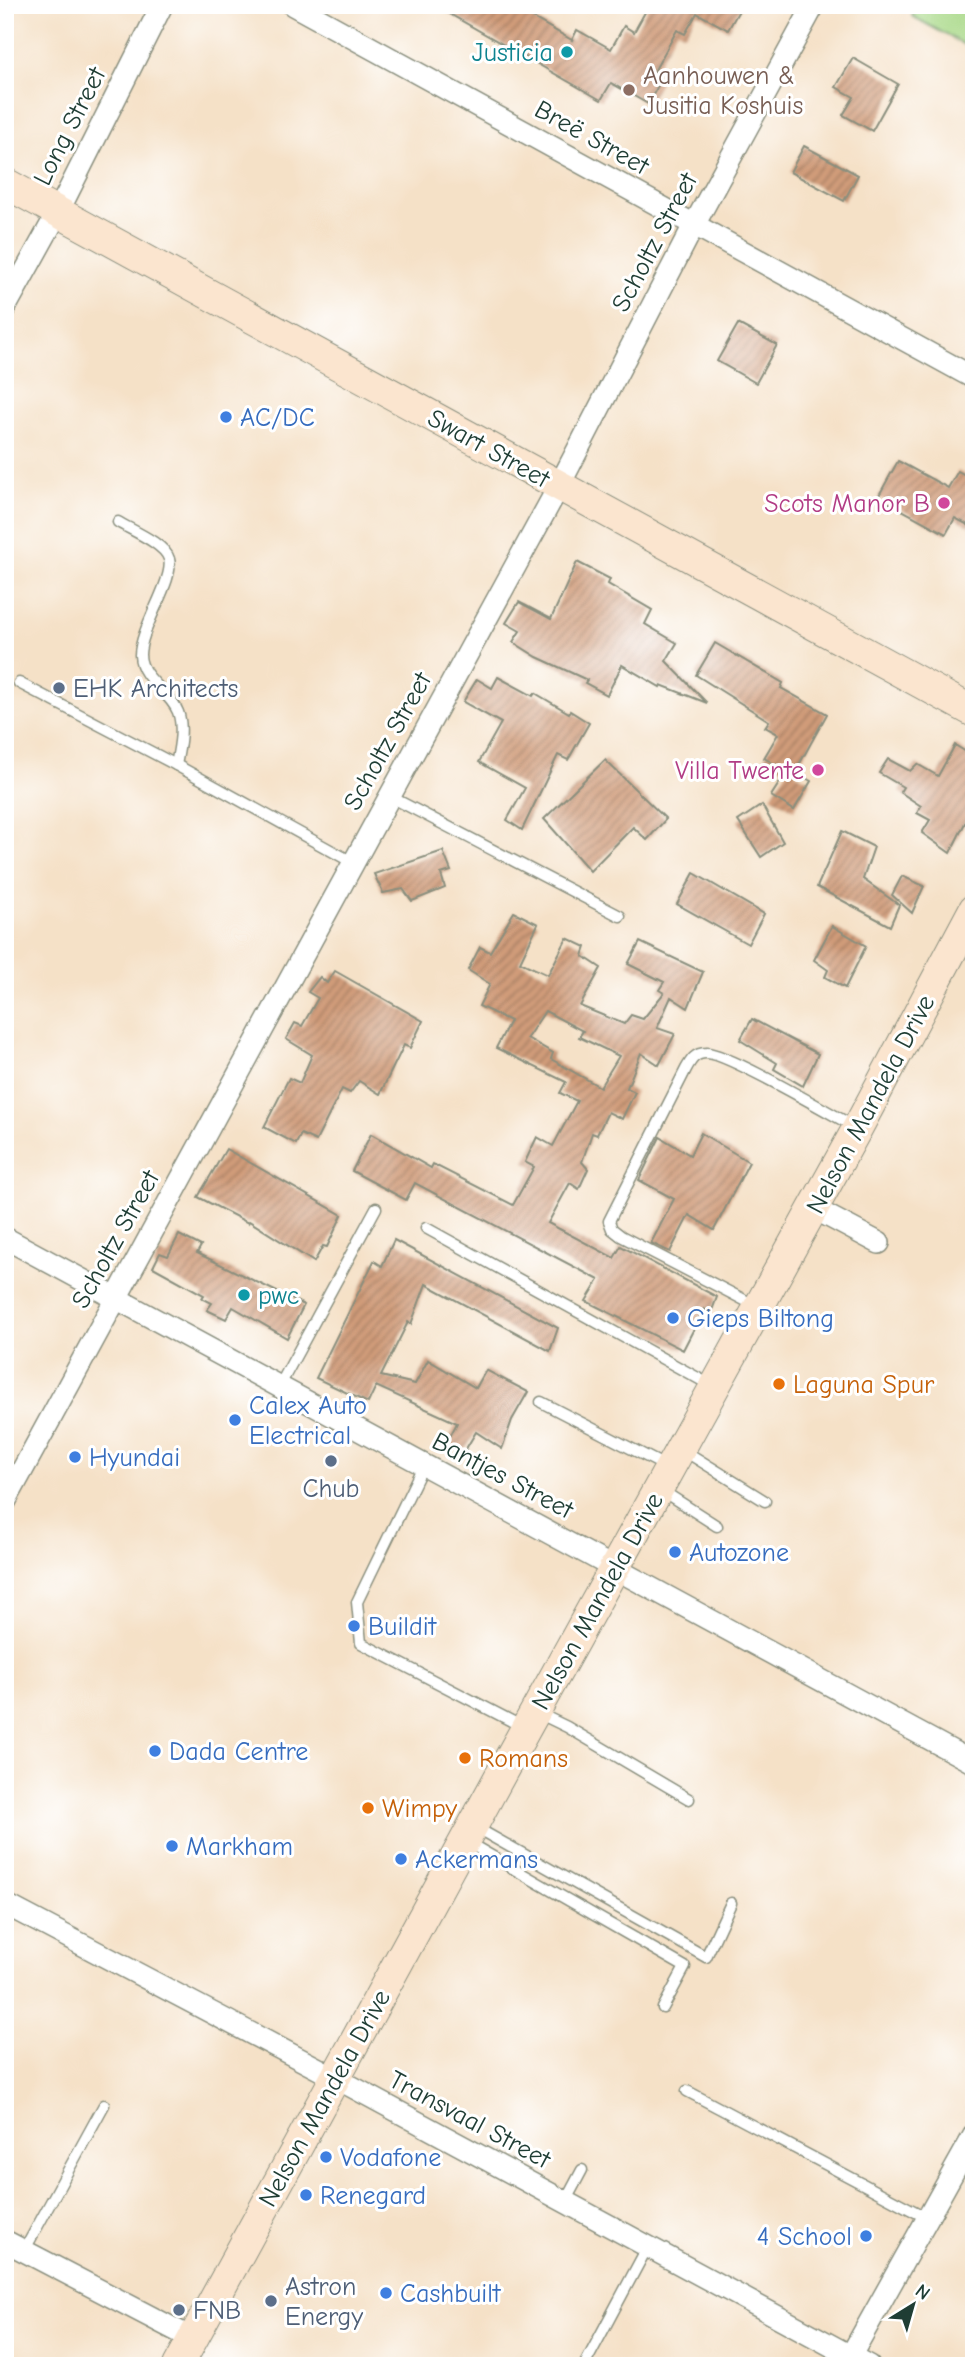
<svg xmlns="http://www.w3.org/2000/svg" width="979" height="2371" font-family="'Comic Neue',sans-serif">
<defs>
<pattern id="building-hatch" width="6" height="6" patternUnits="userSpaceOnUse" patternTransform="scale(1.75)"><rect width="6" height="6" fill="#d09b79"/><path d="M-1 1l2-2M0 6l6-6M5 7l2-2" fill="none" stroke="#a88064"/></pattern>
</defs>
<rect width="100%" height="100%" fill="#fff"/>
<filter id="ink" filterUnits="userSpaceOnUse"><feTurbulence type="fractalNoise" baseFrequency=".0143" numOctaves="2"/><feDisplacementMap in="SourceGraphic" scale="14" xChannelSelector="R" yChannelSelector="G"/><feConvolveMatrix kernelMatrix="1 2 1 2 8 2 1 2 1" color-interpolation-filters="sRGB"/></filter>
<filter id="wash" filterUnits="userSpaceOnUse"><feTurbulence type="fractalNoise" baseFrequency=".00686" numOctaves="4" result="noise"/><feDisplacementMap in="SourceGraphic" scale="28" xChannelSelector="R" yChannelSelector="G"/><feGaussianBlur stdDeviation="1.57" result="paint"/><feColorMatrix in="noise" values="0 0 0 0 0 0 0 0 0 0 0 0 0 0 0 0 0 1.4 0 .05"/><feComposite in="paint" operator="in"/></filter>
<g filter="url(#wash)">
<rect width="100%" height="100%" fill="#f5e1c7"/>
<path fill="#a7d886" stroke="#638a5d" stroke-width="2" d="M918 5H974V50L912 16Z"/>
<g id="blocks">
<g fill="url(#building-hatch)" fill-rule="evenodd">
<path d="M434 5H510L572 40 577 30 611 49 624 26 634 32 649 5H742L728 30 697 13 685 34 677 30 651 77 660 82 648 104 611 83 601 100Z"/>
<path d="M853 58 898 84 872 131 843 115 854 97 836 87Z"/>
<path d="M804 146 858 175 844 201 790 172Z"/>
<path d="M738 324 777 345 756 383 717 361Z"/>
<path d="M898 461 948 488 958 471 974 480V528L955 518 946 534 878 497Z"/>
<path d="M577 562 610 579 608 584 652 610 645 624 677 643 666 661 707 703 661 685 660 687 622 665 607 695 585 683 587 680 537 657 513 642 520 631 506 623 519 602 551 619Z"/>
<path d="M715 643 783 683 781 688 827 714 795 772 811 781 794 810 771 796 787 771 764 758 778 734 765 727 769 721 696 675Z"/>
<path d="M498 677 533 696 535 693 569 713 570 711 589 723 568 760 558 755 522 830 507 820 525 788 479 762 501 723 463 702 477 679 492 688Z"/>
<path d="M955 745 974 757V828L965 823 950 853 922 833 930 820 917 813 921 806 900 792 903 787 879 773 888 759 910 771 917 764 938 776Z"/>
<path d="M605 760 666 819 647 840 633 827 590 871 544 819Z"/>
<path d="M762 805 783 842 761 857 738 821Z"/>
<path d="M842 831 874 847 863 879 899 905 890 926 817 887Z"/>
<path d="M443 851 451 871 441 874 445 888 412 901 403 889 383 893 374 874Z"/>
<path d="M694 873 764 914 748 944 677 904Z"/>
<path d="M902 876 924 886 912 913 892 895Z"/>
<path d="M514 912 538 924 520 962 548 975 567 938 586 947 583 956 601 968 580 1006 624 1024 631 1015 643 1019 664 993 659 990 664 982 628 964 640 942 703 972 688 1008 671 997 657 1028 675 1034 659 1065 641 1053 627 1088 635 1092 622 1119 608 1112 597 1135 592 1133 582 1162 588 1169 579 1189 570 1183 548 1223 614 1258 621 1246 717 1297 711 1313 704 1309 683 1350 586 1301 599 1280 415 1183 406 1200 352 1171 371 1134 431 1168 433 1164 513 1205 534 1167 525 1162 537 1137 553 1146 577 1101 560 1093 566 1082 496 1048 510 1021 479 1006 490 984 468 970 480 947 490 952ZM545 1011 583 1031 579 1037 619 1056 600 1087 551 1059 553 1053 527 1038Z"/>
<path d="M832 926 866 946 845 988 825 977 828 970 814 960Z"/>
<path d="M335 971 423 1021 410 1048 404 1045 380 1094 359 1081 350 1093 342 1089 316 1141 301 1134 296 1144 264 1127 289 1078 300 1083 312 1055 286 1039 295 1023 302 1026 318 998 308 992 320 977 327 983Z"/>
<path d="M752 1019 818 1054 803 1086 774 1069 777 1063 740 1040Z"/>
<path d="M701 1133 749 1162 714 1230 689 1215 670 1252 651 1243 674 1199 639 1180 660 1137 690 1155Z"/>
<path d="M226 1149 342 1215 327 1247 323 1246 314 1262 249 1221 248 1223 198 1197Z"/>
<path d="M179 1235 201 1246 197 1253 304 1305 287 1338 233 1307 226 1319 207 1310 212 1303 202 1298 204 1295 153 1267 160 1253 168 1256Z"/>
<path d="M394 1240 558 1328 550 1351 426 1284 411 1324 408 1322 381 1376 415 1384 428 1360 476 1388 486 1370 528 1392 512 1420 502 1449 476 1432 464 1452 446 1444 457 1423 376 1386 368 1403 316 1378 374 1261 382 1266Z"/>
</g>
</g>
</g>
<g filter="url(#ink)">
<use href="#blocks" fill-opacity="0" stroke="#8a8f7e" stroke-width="2"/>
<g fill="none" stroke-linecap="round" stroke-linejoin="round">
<defs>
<g id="service">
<path d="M118 522C131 530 165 544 169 559 175 579 140 628 140 655 141 680 170 691 178 712 184 728 179 749 176 765"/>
<path d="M19 683 176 765 352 862"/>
<path d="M389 796 620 916"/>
<path d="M426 1228 714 1387"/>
<path d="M756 1306 621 1236 612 1229 609 1221 686 1069C691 1060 695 1053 706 1053 726 1052 831 1114 855 1127"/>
<path d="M280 1385 376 1208"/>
<path d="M541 1402 667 1467"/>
<path d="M683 1450 765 1501"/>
<path d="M424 1464 357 1602 361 1643 525 1728"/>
<path d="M661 1490 717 1526"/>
<path d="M536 1712 567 1727 689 1799"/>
<path d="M475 1827 706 1957 731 1903"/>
<path d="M467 1842 685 1967 663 2008"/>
<path d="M687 2091 927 2218"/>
<path d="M565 2202 582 2170"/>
<path d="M24 2251 104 2105"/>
<path d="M584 2366 648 2246"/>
</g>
<g id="minor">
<path d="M293 5 974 378"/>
<path d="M5 308 58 212 162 5"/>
<path d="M813 1208 879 1243"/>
<path d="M5 1238 974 1763"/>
<path d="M5 1502 559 486 694 225 814 5"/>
<path d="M5 1904 334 2077 869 2366"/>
<path d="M5 2241 193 2339"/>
<path d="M845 2366 974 2135"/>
</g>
<g id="secondary">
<path d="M5 183 974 712"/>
<path d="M178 2366 514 1750 857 1129 974 909"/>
</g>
</defs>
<use href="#service" stroke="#8a8f7e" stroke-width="13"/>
<use href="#minor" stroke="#8a8f7e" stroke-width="24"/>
<use href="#secondary" stroke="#8a8f7e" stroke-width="32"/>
<use href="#service" stroke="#fff" stroke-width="10"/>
<use href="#minor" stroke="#fff" stroke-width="21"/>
<use href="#secondary" stroke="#fbe5cf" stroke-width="30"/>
</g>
</g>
<g fill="#0f9aa8" stroke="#fff" stroke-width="2.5">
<circle cx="567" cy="52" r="7"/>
<circle cx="244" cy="1295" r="7"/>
</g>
<circle fill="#8d6e63" stroke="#fff" stroke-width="2.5" cx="629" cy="90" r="7"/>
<g fill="#3f7fe0" stroke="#fff" stroke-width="2.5">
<circle cx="226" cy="417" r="7"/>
<circle cx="673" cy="1318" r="7"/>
<circle cx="235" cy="1420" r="7"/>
<circle cx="75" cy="1457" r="7"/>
<circle cx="675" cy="1552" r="7"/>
<circle cx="354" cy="1626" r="7"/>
<circle cx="155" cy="1751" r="7"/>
<circle cx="172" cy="1846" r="7"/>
<circle cx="401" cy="1859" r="7"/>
<circle cx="326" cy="2157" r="7"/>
<circle cx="306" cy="2195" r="7"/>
<circle cx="866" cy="2236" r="7"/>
<circle cx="386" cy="2293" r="7"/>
</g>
<g fill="#d1479c" stroke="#fff" stroke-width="2.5">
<circle cx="944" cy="503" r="7"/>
<circle cx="818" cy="770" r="7"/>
</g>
<g fill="#5c6f8a" stroke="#fff" stroke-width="2.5">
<circle cx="59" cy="688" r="7"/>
<circle cx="331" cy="1461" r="7"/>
<circle cx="271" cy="2301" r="7"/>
<circle cx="179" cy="2310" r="7"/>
</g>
<g fill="#e8710a" stroke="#fff" stroke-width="2.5">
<circle cx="779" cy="1384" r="7"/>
<circle cx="465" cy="1758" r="7"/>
<circle cx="368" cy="1808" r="7"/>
</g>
<g text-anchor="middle" stroke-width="6" stroke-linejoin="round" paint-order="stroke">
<g font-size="26" fill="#0d838f" stroke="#fff" text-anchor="end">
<text x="553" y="61">Justicia</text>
<text x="258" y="1304" text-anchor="start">pwc</text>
</g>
<g font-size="26" fill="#785e54" stroke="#fff" text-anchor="start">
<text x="643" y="84">Aanhouwen &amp;<tspan x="643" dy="30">Jusitia Koshuis</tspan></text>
</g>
<g font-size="26" fill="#1f3d34" stroke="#fff">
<text transform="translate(69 126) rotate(-63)" y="9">Long Street</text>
<text transform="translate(592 137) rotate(29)" y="9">Breë Street</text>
<text transform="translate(654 242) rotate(-62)" y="9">Scholtz Street</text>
<text transform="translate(489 448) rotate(29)" y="9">Swart Street</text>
<text transform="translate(387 741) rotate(-61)" y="9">Scholtz Street</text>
<text transform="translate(870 1104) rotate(-62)" y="9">Nelson Mandela Drive</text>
<text transform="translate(115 1239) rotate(-61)" y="9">Scholtz Street</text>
<text transform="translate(503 1475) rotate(28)" y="9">Bantjes Street</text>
<text transform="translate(597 1601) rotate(-61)" y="9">Nelson Mandela Drive</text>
<text transform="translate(324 2098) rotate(-61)" y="9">Nelson Mandela Drive</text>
<text transform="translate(470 2119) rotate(28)" y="9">Transvaal Street</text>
</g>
<g font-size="26" fill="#366cbe" stroke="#fff" text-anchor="start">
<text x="240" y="426">AC/DC</text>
<text x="687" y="1327">Gieps Biltong</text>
<text x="249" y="1414">Calex Auto<tspan x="249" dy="30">Electrical</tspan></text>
<text x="89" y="1466">Hyundai</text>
<text x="689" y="1561">Autozone</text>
<text x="368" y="1635">Buildit</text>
<text x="169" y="1760">Dada Centre</text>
<text x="186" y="1855">Markham</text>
<text x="415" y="1868">Ackermans</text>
<text x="340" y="2166">Vodafone</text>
<text x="320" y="2204">Renegard</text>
<text x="852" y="2245" text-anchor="end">4 School</text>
<text x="400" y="2302">Cashbuilt</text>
</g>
<g font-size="26" fill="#b23c85" stroke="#fff" text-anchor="end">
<text x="930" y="512">Scots Manor B</text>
<text x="804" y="779">Villa Twente</text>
</g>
<g font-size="26" fill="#4e5e75" stroke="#fff" text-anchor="start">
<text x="73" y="697">EHK Architects</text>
<text x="331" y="1497" text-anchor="middle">Chub</text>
<text x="285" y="2295">Astron<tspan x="285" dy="30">Energy</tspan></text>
<text x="193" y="2319">FNB</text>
</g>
<g font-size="26" fill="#c56008" stroke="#fff" text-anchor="start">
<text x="793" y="1393">Laguna Spur</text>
<text x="479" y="1767">Romans</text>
<text x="382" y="1817">Wimpy</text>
</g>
</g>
<rect width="979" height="2371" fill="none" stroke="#fff" stroke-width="28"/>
<g transform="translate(913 2305) rotate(37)" stroke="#ffffff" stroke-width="5" paint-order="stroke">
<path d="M0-5L12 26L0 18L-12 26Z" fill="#1f3d34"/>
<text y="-10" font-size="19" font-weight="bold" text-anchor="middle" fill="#1f3d34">N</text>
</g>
</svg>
